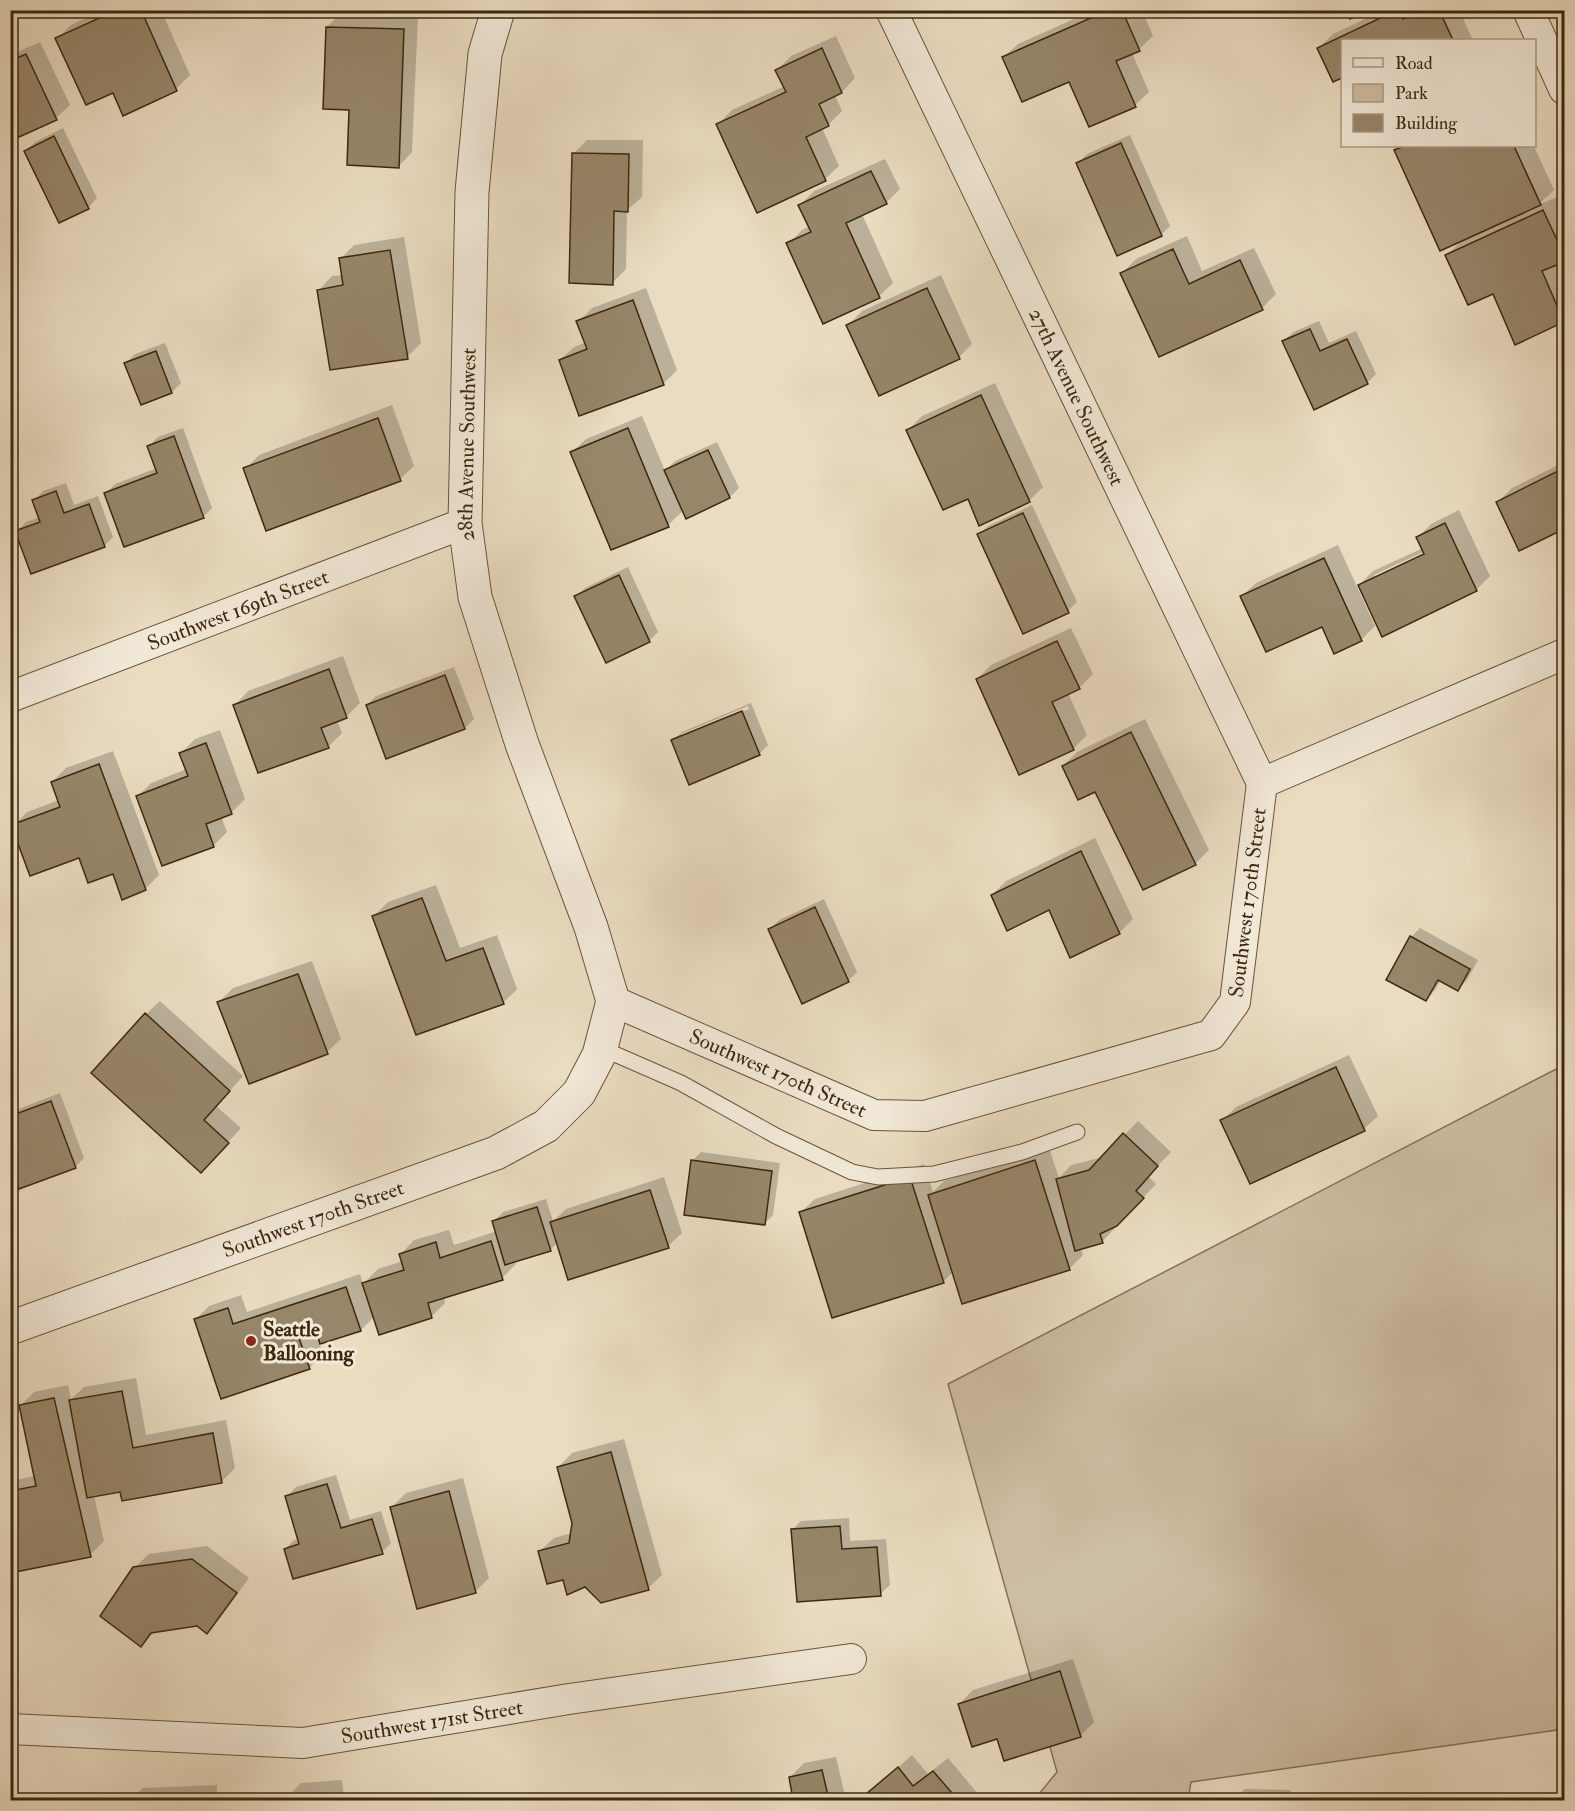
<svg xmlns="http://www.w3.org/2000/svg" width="1575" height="1811" font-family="'IM FELL Double Pica',serif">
<rect width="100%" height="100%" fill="#eadcc1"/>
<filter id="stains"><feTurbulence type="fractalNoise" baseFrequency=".00333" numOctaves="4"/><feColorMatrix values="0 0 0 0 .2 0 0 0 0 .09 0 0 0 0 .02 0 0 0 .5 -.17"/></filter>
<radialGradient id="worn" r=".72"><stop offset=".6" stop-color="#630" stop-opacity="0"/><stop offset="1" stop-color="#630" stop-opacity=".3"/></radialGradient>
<path fill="#cdbda2" stroke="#867257" stroke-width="1.5" d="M1564 1065V1729L1191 1782 1188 1800H1034L1057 1772 948 1384Z"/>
<g fill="#0003" fill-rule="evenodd">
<path d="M102 10H161L190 75 176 89 124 114 114 91 57 39 71 25Z"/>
<path d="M1094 10H1142L1153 36 1139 49 1132 53 1149 92 1135 105 1070 80 1004 57 1018 44Z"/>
<path d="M1384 10H1459L1473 40H1342V76L1334 80 1319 48 1333 34Z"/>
<path d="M341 13 418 16 412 152 399 166 327 27Z"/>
<path d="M836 36 855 78 842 92 835 95 842 111 828 125 822 128 839 166 825 179 718 124 732 110 785 86 777 70 791 56Z"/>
<path d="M40 42 70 105 56 118 10 139V55Z"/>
<path d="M63 128 97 198 88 208 26 151 35 142Z"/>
<path d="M1130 135 1170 226 1161 235 1078 163 1087 154Z"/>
<path d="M587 140H643L642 197 627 210 626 269 612 283 573 154Z"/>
<path d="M1401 146H1534L1554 190 1538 205 1557 197 1564 213V260L1558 263 1564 277V320L1516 343 1494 292 1447 255 1462 240 1395 151Z"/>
<path d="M885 159 900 189 886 203 862 214 893 283 879 296 788 244 802 230 810 226 800 205 814 191Z"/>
<path d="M1187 236 1202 271 1254 248 1276 294 1262 308 1122 273 1136 259Z"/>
<path d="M404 237 421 343 407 357 319 290 332 276 343 275 340 259 354 245Z"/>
<path d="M941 275 972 344 959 357 848 325 862 311Z"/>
<path d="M646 288 677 370 663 384 560 360 574 347 586 342 578 322 592 308Z"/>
<path d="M1319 321 1329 343 1356 331 1376 374 1367 383 1284 341 1293 332Z"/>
<path d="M165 343 181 383 172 392 126 363 135 354Z"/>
<path d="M995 383 1043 487 1029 501 968 497 908 430 922 416Z"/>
<path d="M392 405 414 466 400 479 267 529 245 469 259 455Z"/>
<path d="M642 416 665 471 675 461 717 442 739 488 730 497 687 517 684 510 668 525 572 452 586 439Z"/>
<path d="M183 428 212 508 203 517 106 493 115 484 157 468 149 446 158 437Z"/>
<path d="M1564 462V527L1520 549 1498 502 1512 488Z"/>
<path d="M66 483 74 505 98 496 113 537 104 546 17 531 26 522 40 517 34 501 43 491Z"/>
<path d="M1032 505 1077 602 1068 611 979 535 988 526Z"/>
<path d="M1459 510 1490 576 1476 590 1359 585 1373 571 1423 548 1418 537 1431 524ZM1430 549 1431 552 1374 579V575Z"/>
<path d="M1338 545 1375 626 1361 640 1242 596 1256 583Z"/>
<path d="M628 567 658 632 649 641 576 597 585 588Z"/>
<path d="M1071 628 1093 674 1079 688 1068 693 1087 735 1073 749 977 679 991 665Z"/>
<path d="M343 656 360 703 346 717 337 720 342 733 328 747 235 705 248 691Z"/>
<path d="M454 667 474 719 465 728 367 705 376 696Z"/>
<path d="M751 703 768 745 759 754 672 741 682 732ZM748 706 749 709 681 738V734Z"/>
<path d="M1145 719 1209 850 1195 864 1063 766 1077 752Z"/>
<path d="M220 730 245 799 231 813 221 816 227 832 213 846 137 797 151 783 187 769 181 753 195 739Z"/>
<path d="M113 751 159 875 145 889 80 856 13 826 27 812 59 800 52 782 66 768Z"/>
<path d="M1095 838 1133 919 1120 932 1071 956 1050 908 992 895 1006 881Z"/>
<path d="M436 885 460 948 497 935 517 989 503 1003 374 916 388 902Z"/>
<path d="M824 899 857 972 848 981 770 929 779 920Z"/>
<path d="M10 908 16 925 10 930Z"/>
<path d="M1420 928 1478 960 1467 980 1458 989 1441 980 1435 990 1426 1000 1411 937Z"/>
<path d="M312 961 341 1039 327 1052 219 1002 233 988Z"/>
<path d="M160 1001 243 1076 216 1106 241 1128 215 1157 146 1014Z"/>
<path d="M1349 1055 1378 1116 1364 1129 1222 1121 1236 1107Z"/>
<path d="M60 1093 84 1158 75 1167 19 1188 20 1191 10 1200V1112Z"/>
<path d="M1138 1121 1171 1152 1148 1176 1156 1184 1102 1242 1081 1248 1083 1255 1069 1269 954 1271 943 1282 801 1212 815 1199 924 1164 933 1192 944 1181 1049 1148 1059 1178 1071 1165 1103 1157Z"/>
<path d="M701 1152 780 1163 773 1215 764 1224 692 1161Z"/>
<path d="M664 1177 682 1233 668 1246 558 1242 550 1250 515 1260 516 1264 502 1278 444 1297 445 1303 432 1316 380 1333 375 1316 361 1330 319 1343 323 1354 309 1368 195 1320 209 1306 241 1295 247 1312 360 1274 363 1284 378 1269 403 1261 401 1254 414 1240 449 1230 454 1245 497 1231 494 1221 503 1212 546 1199 553 1221 566 1209Z"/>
<path d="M136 1378 146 1435 226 1420 235 1468 221 1482 121 1491 94 1495 104 1541 90 1555 10 1572V1481L35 1476 20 1406 34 1392 68 1385 71 1399 84 1387Z"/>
<path d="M624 1439 662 1575 648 1588 585 1585 540 1551 554 1538 572 1533 574 1523 558 1467 572 1453Z"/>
<path d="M336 1475 350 1520 381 1511 391 1543 382 1552 285 1549 294 1540 299 1539 287 1496 296 1487Z"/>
<path d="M463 1478 489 1578 475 1592 392 1507 406 1493Z"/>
<path d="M849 1518 850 1541 886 1539 890 1585 880 1594 792 1530 801 1521Z"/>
<path d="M207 1546 249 1578 220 1618 207 1632 198 1625 155 1631 141 1645 134 1568 149 1554Z"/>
<path d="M1073 1659 1094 1722 1080 1736 998 1738 959 1704 973 1690Z"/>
<path d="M912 1755 928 1774 948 1758 983 1800H861Z"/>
<path d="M836 1757 846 1800H795L790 1777 804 1763Z"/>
<path d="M342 1780 344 1800H288L287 1797 301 1783Z"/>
<path d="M217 1785V1800H130L143 1788Z"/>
<path d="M1245 1789 1291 1790V1800H1236V1798Z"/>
</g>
<g fill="#97866a" stroke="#3e280c" stroke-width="1.5">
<path d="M117 10H141L177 91 123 116 113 93 86 105 55 38Z"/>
<path d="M1109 10H1122L1140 51 1116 61 1136 107 1089 127 1069 82 1022 102 1002 57Z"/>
<path d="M1346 10H1369L1350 19Z"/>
<path d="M1397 10H1399L1403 19 1421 10H1439L1453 40H1342V78L1333 82 1317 48Z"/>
<path d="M326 27 404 29 399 168 347 165 349 110 323 109Z"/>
<path d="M822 48 842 93 819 104 829 126 806 137 826 181 757 213 716 124 786 92 775 70Z"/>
<path d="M26 54 57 120 10 141V61Z"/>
<path d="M54 136 89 209 59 223 24 151Z"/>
<path d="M1121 143 1162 236 1117 256 1076 163Z"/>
<path d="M1404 146H1514L1541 205 1440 251 1394 150Z"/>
<path d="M572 153 629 154 628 212 614 211 613 285 569 283Z"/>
<path d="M871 171 887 204 846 223 880 298 823 324 786 243 811 232 798 205Z"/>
<path d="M1543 210 1564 255V262L1542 271 1564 322 1515 345 1493 294 1468 305 1445 255Z"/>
<path d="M1173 249 1189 284 1240 260 1263 310 1159 357 1120 273Z"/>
<path d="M390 250 408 359 330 370 317 290 343 285 339 258Z"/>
<path d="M927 288 960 359 879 396 846 325Z"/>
<path d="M633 300 664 385 579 416 559 360 587 349 576 321Z"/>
<path d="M1310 329 1320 351 1347 339 1368 384 1314 410 1282 341Z"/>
<path d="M156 351 172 393 141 405 124 363Z"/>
<path d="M981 395 1030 502 979 526 968 499 943 510 906 430Z"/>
<path d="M378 418 401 481 266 531 243 468Z"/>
<path d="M628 428 669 527 611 550 570 452Z"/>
<path d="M174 436 204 518 124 547 104 493 157 473 147 446Z"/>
<path d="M708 450 730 498 686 519 664 470Z"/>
<path d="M1564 468V529L1519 551 1496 502Z"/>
<path d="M56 491 64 513 89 504 105 547 31 574 15 531 40 522 32 500Z"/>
<path d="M1023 513 1069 613 1023 634 977 534Z"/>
<path d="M1445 523 1477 591 1382 637 1358 585 1424 554 1416 537Z"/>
<path d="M1324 558 1362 641 1334 654 1322 627 1266 652 1240 596Z"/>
<path d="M619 575 650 642 606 663 574 596Z"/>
<path d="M1057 641 1080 689 1052 702 1074 750 1019 775 976 679Z"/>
<path d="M329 669 347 718 321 728 329 748 258 773 233 705Z"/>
<path d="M445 675 465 729 386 759 366 705Z"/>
<path d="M742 711 760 755 689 785 671 740Z"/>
<path d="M1131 732 1196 865 1143 890 1095 792 1078 800 1062 766Z"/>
<path d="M206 743 232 814 206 824 214 847 162 866 136 796 188 776 179 753Z"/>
<path d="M99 764 146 890 122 900 113 874 88 883 79 858 30 876 11 825 60 807 51 782Z"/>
<path d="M1081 851 1120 934 1070 958 1049 910 1007 931 991 895Z"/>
<path d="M422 898 446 961 483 948 504 1004 416 1035 372 916Z"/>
<path d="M815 907 849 982 802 1004 768 929Z"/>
<path d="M1410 936 1470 969 1458 991 1438 980 1426 1001 1386 980Z"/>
<path d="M298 974 328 1054 249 1084 217 1002Z"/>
<path d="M145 1013 230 1091 204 1120 229 1143 201 1173 91 1073Z"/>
<path d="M1336 1067 1365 1131 1250 1184 1220 1120Z"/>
<path d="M51 1101 76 1168 19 1189 10 1166V1116Z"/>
<path d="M1123 1133 1158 1166 1136 1191 1144 1198 1117 1226 1100 1234 1103 1243 1075 1251 1056 1179 1089 1170Z"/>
<path d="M691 1160 772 1171 765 1225 684 1215Z"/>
<path d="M1035 1160 1070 1270 962 1304 928 1195Z"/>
<path d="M910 1177 944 1283 832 1318 799 1212Z"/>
<path d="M650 1190 669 1248 568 1280 550 1222Z"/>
<path d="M537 1207 551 1251 505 1265 492 1221Z"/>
<path d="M491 1241 503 1280 428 1303 432 1318 379 1335 362 1283 404 1270 399 1254 436 1242 440 1258Z"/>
<path d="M346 1287 361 1331 320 1344 317 1333 299 1338 310 1369 221 1399 194 1319 228 1308 233 1324Z"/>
<path d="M122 1391 133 1448 213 1433 222 1483 122 1501 120 1492 87 1498 69 1400Z"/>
<path d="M54 1398 91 1557 10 1573V1491L36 1486 19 1405Z"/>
<path d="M611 1452 649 1590 601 1603 585 1587 567 1595 563 1580 547 1584 538 1551 569 1543 572 1523 557 1467Z"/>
<path d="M327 1484 341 1528 372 1519 383 1554 293 1579 284 1549 299 1544 285 1496Z"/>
<path d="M449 1491 476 1593 417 1609 390 1507Z"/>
<path d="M840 1526 842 1549 877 1547 881 1596 797 1602 791 1529Z"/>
<path d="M192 1559 237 1593 207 1634 197 1626 151 1633 141 1647 100 1616 133 1567Z"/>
<path d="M1060 1671 1081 1737 1004 1761 997 1739 972 1747 958 1704Z"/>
<path d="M898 1767 913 1786 933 1771 958 1800H859Z"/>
<path d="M822 1770 829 1800H793L789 1777Z"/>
<path d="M329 1794V1800H286V1796Z"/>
<path d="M1235 1797 1283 1798V1800H1235Z"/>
<path d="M204 1799V1800H149Z"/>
</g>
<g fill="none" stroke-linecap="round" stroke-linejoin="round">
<defs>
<path id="service" d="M601 1048 681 1083 776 1136 852 1172 878 1177 934 1174 1022 1152 1077 1132"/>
<g id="minor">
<path id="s1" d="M891 10 1262 783"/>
<path d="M1528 10 1564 89"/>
<path id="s2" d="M10 697 465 523"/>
<path id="s3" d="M613 1001 874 1115 925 1116 1211 1035 1235 1002 1262 783 1564 654"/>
<path id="s4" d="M10 1729 303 1743 569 1699 851 1659"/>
</g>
<g id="tertiary">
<path id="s5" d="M10 1328 496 1153 546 1126 579 1093 599 1055 613 1001 591 927 522 744 475 597 465 523 472 192 485 54 498 10"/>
</g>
</defs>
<use href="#service" stroke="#695539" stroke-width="17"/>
<use href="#minor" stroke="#695539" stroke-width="32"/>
<use href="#tertiary" stroke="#695539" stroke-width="35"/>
<use href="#service" stroke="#f1e8d7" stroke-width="15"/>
<use href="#minor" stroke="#f1e8d7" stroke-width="30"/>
<use href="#tertiary" stroke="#f1e8d7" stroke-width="33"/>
</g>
<circle fill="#8f2418" stroke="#f1e8d7" stroke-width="2" cx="251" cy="1341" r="6"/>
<g text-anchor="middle" stroke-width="6" stroke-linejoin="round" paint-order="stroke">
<g font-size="21" fill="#3e280c" stroke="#f1e8d7">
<text dy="7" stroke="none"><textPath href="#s1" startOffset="429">27th Avenue Southwest</textPath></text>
<text dy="7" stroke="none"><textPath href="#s5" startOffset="1299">28th Avenue Southwest</textPath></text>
<text dy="7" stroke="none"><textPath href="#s2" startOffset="244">Southwest 169th Street</textPath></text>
<text dy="7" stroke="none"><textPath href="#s3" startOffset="774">Southwest 170th Street</textPath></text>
<text dy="7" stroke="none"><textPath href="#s3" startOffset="180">Southwest 170th Street</textPath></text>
<text dy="7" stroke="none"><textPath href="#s5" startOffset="322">Southwest 170th Street</textPath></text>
<text dy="7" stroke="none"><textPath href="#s4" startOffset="424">Southwest 171st Street</textPath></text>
</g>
<g font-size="21" font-weight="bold" fill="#3e280c" stroke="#f1e8d7" text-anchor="start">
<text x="263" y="1336">Seattle<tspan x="263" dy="24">Ballooning</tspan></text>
</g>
</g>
<rect width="1575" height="1811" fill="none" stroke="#eadcc1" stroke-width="36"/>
<rect x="12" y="12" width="1551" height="1787" fill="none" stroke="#3e280c" stroke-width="3"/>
<rect x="18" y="18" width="1539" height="1775" fill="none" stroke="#3e280c" stroke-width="1.5"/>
<rect x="1341" y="39" width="195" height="108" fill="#f1e8d7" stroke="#a99b86" stroke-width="1.5"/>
<rect x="1353" y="58" width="30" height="9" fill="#f1e8d7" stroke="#a99b86" stroke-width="1.5"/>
<text x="1395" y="69" font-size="18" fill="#3e280c">Road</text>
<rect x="1353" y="84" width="30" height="18" fill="#cdbda2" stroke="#a99b86" stroke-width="1.5"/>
<text x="1395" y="99" font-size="18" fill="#3e280c">Park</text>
<rect x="1353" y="114" width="30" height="18" fill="#97866a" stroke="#a99b86" stroke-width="1.5"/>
<text x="1395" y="129" font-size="18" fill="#3e280c">Building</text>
<rect width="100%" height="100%" filter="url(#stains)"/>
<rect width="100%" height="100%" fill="url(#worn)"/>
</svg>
